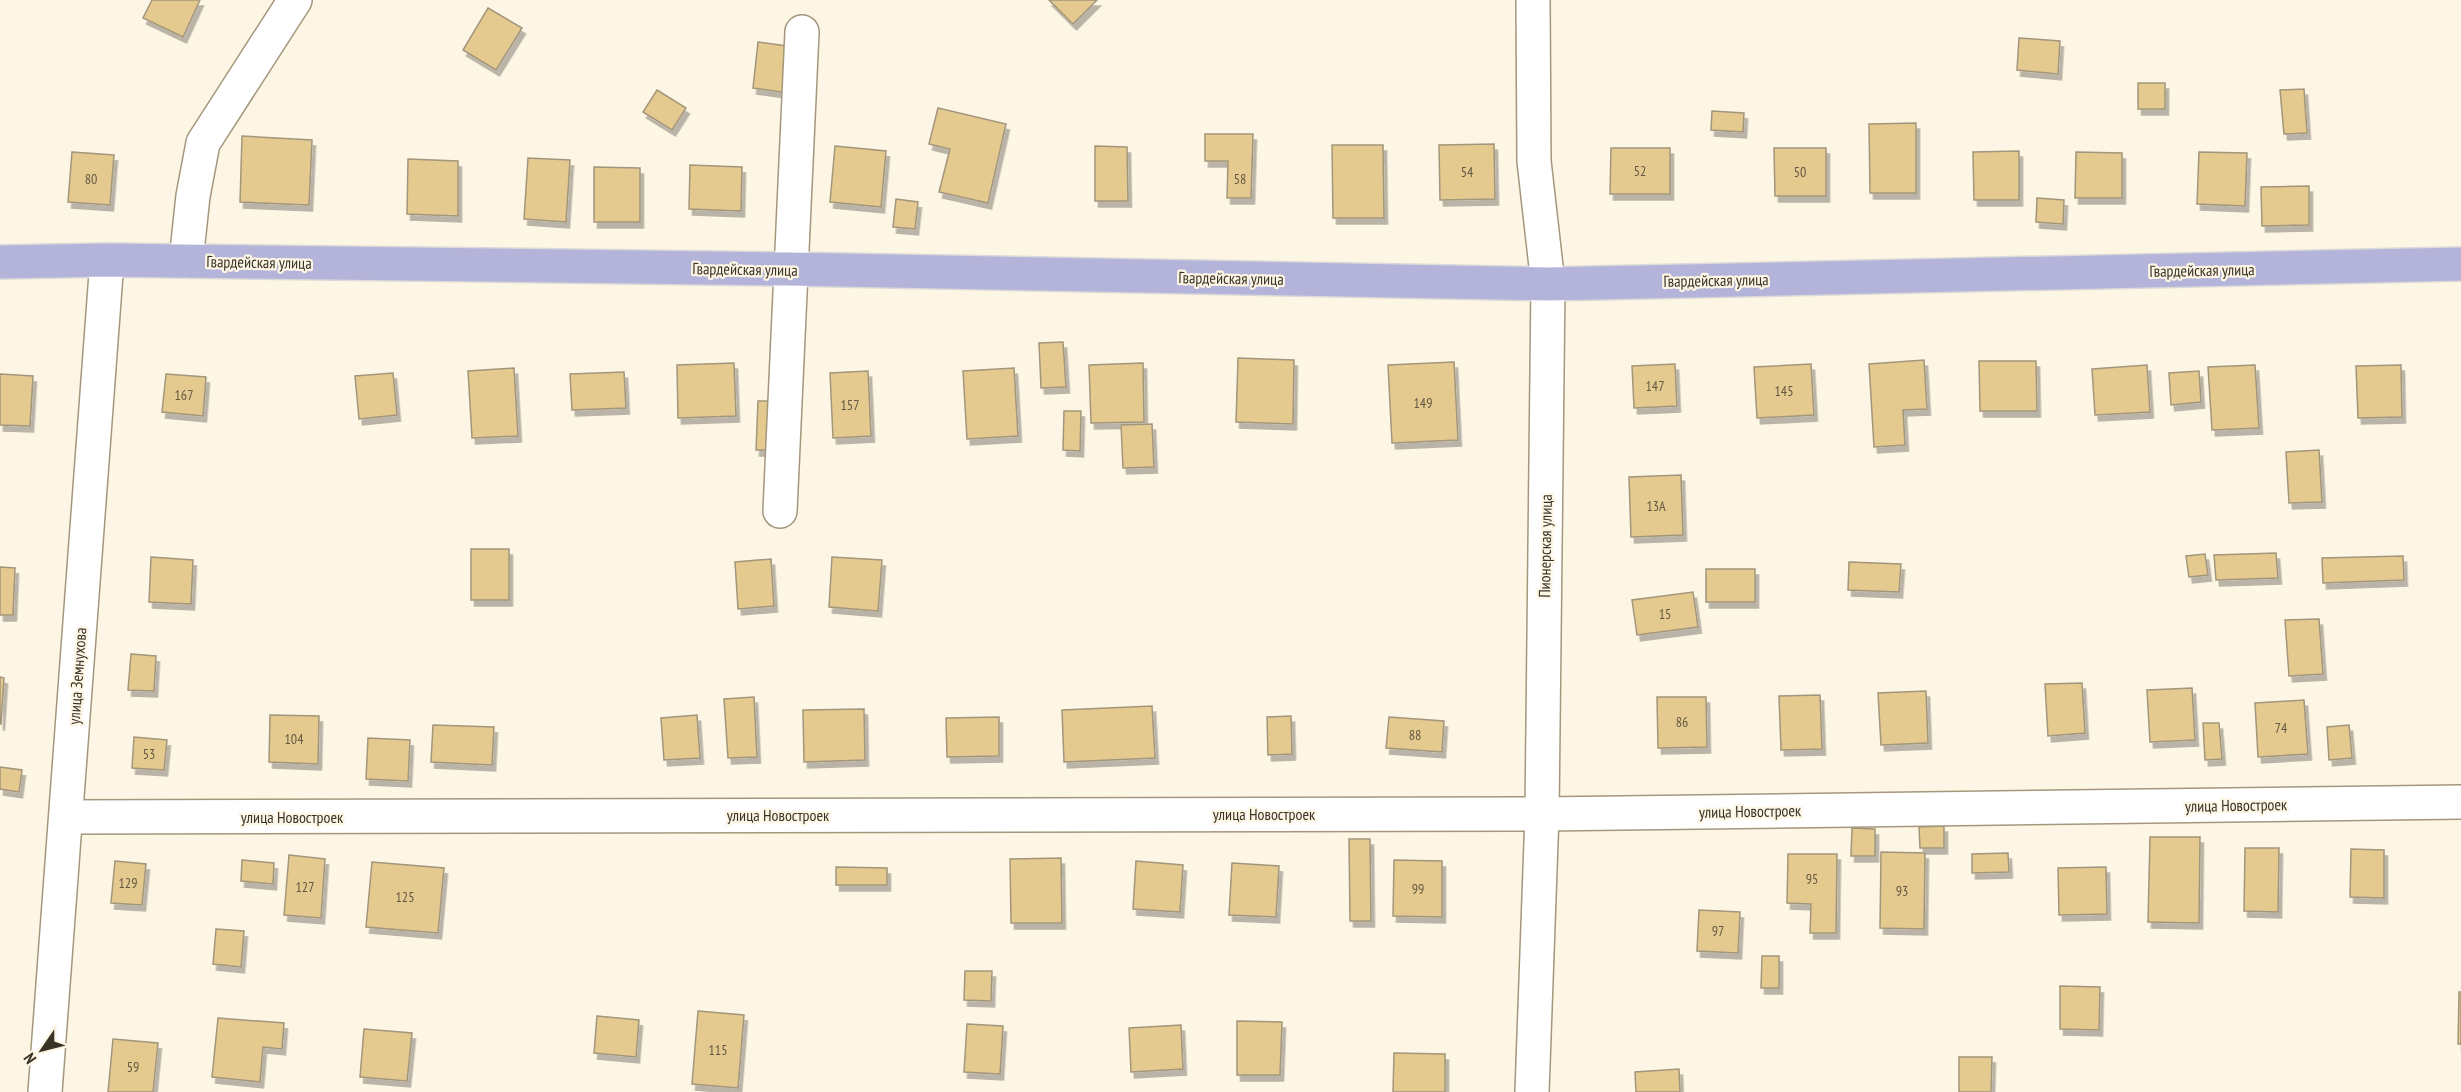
<svg xmlns="http://www.w3.org/2000/svg" width="2461" height="1092" font-family="'PT Sans Narrow',sans-serif">
<defs>
<filter id="shadow"><feDropShadow dx="3.5" dy="6" stdDeviation="0" flood-color="#0004"/></filter>
</defs>
<rect width="100%" height="100%" fill="#fef6e5"/>
<g fill="#e5ca90" stroke="#a3967b" stroke-width="1.5" filter="url(#shadow)">
<path d="M152 0H200L183 37 143 18Z"/>
<path d="M1049 0H1097L1073 24Z"/>
<path d="M488 8 522 28 496 70 463 50Z"/>
<path d="M2019 38 2060 41 2058 74 2017 70Z"/>
<path d="M758 42 794 47 788 93 753 88Z"/>
<rect x="2138" y="83" width="27" height="26"/>
<path d="M2304 89 2307 133 2284 134 2280 90Z"/>
<path d="M657 90 686 108 672 130 643 112Z"/>
<path d="M938 108 1006 124 988 203 939 192 950 149 929 144Z"/>
<path d="M1712 111 1744 113 1743 132 1711 130Z"/>
<path d="M1916 123V193H1870L1869 124Z"/>
<path d="M1205 134H1253L1251 198H1227L1228 161H1205Z"/>
<path d="M242 136 312 140 309 205 240 202Z"/>
<path d="M1494 144 1495 199 1440 200 1439 145Z"/>
<path d="M1332 145H1383L1384 218H1333Z"/>
<path d="M835 146 886 151 881 207 830 202Z"/>
<path d="M1095 146 1127 147 1128 201H1095Z"/>
<path d="M1611 148H1670V194H1610Z"/>
<path d="M1774 148H1826V196H1775Z"/>
<path d="M2019 151V200H1974L1973 152Z"/>
<path d="M72 152 114 155 110 205 68 202Z"/>
<path d="M2076 152 2122 153V198H2075Z"/>
<path d="M2199 152 2247 153 2245 206 2197 204Z"/>
<path d="M528 158 570 160 566 222 524 219Z"/>
<path d="M408 159 458 161V216L407 214Z"/>
<path d="M690 165 742 167 741 211 689 209Z"/>
<path d="M594 167 640 168V222H594Z"/>
<path d="M2309 186V225L2262 226 2261 187Z"/>
<path d="M2037 198 2064 200 2063 224 2036 222Z"/>
<path d="M896 199 918 202 915 229 893 227Z"/>
<path d="M1063 342 1066 387 1041 388 1039 343Z"/>
<path d="M1238 358 1294 360 1293 424 1236 422Z"/>
<path d="M1924 360 1927 409 1903 410 1905 445 1874 447 1869 364Z"/>
<path d="M1979 361H2036L2037 411H1980Z"/>
<path d="M1454 362 1458 440 1392 443 1388 365Z"/>
<path d="M734 363 736 416 678 418 677 365Z"/>
<path d="M1143 363 1144 422 1091 423 1089 365Z"/>
<path d="M1675 364 1677 406 1634 408 1632 366Z"/>
<path d="M1811 364 1814 415 1757 418 1754 367Z"/>
<path d="M2147 365 2150 412 2095 415 2092 369Z"/>
<path d="M2255 365 2259 428 2212 430 2208 367Z"/>
<path d="M2401 365 2402 417 2358 418 2356 366Z"/>
<path d="M514 368 518 436 472 438 468 371Z"/>
<path d="M1014 368 1018 436 967 439 963 371Z"/>
<path d="M868 371 871 436 833 438 830 373Z"/>
<path d="M2199 371 2201 402 2171 405 2169 373Z"/>
<path d="M624 372 626 408 572 410 570 374Z"/>
<path d="M393 373 397 415 359 419 355 376Z"/>
<path d="M0 374 33 376 30 426 0 425Z"/>
<path d="M166 374 206 377 203 416 162 412Z"/>
<path d="M758 401H776L774 450H756Z"/>
<path d="M1064 411H1081L1080 451 1063 450Z"/>
<path d="M1152 424 1154 467 1123 468 1121 425Z"/>
<path d="M2319 450 2322 502 2289 503 2286 452Z"/>
<path d="M1681 475 1683 535 1631 537 1629 477Z"/>
<rect x="471" y="549" width="38" height="51"/>
<path d="M2276 553 2278 578 2216 580 2214 555Z"/>
<path d="M2205 554 2208 575 2189 577 2186 556Z"/>
<path d="M2403 556 2404 580 2323 583 2322 558Z"/>
<path d="M151 557 193 560 191 604 149 602Z"/>
<path d="M832 557 882 560 878 611 829 607Z"/>
<path d="M771 559 774 606 738 609 735 562Z"/>
<path d="M1849 562 1901 564 1899 592 1848 590Z"/>
<path d="M0 567 15 568 13 615H0Z"/>
<rect x="1706" y="569" width="49" height="33"/>
<path d="M1693 592 1698 627 1637 635 1632 600Z"/>
<path d="M2319 619 2323 674 2289 676 2285 620Z"/>
<path d="M131 654 156 656 154 691 128 690Z"/>
<path d="M0 677 4 678 1 724H0Z"/>
<path d="M2082 683 2085 733 2048 736 2045 684Z"/>
<path d="M2192 688 2195 740 2150 742 2147 690Z"/>
<path d="M1926 691 1928 743 1881 745 1878 693Z"/>
<path d="M1820 695 1822 749 1781 750 1779 696Z"/>
<path d="M754 697 757 757 728 758 724 699Z"/>
<path d="M1657 697H1706L1707 747 1658 748Z"/>
<path d="M2304 700 2308 754 2258 757 2255 703Z"/>
<path d="M1152 706 1155 758 1064 762 1062 710Z"/>
<path d="M864 709 865 760 804 762 803 710Z"/>
<path d="M270 715 319 716 318 764 269 762Z"/>
<path d="M697 715 700 758 664 760 661 718Z"/>
<path d="M1291 716 1292 754 1268 755 1267 717Z"/>
<path d="M999 717V756L947 757 946 718Z"/>
<path d="M1389 717 1444 721 1442 752 1386 748Z"/>
<path d="M2203 723H2219L2222 759 2205 760Z"/>
<path d="M433 725 494 727 492 765 431 762Z"/>
<path d="M2349 725 2352 758 2329 760 2327 727Z"/>
<path d="M134 737 167 740 164 770 132 768Z"/>
<path d="M368 738 410 740 408 781 366 779Z"/>
<path d="M0 767 22 770 19 792 0 789Z"/>
<path d="M1944 826V848H1920L1919 827Z"/>
<path d="M1852 828 1875 829V856H1851Z"/>
<path d="M2150 837H2200L2199 923 2148 922Z"/>
<path d="M1349 839H1370L1371 921H1350Z"/>
<path d="M2245 848H2279L2278 912 2244 911Z"/>
<path d="M2351 849 2384 850V898L2350 897Z"/>
<path d="M1881 852 1925 853 1924 929 1880 928Z"/>
<path d="M2008 853 2009 872 1972 873V854Z"/>
<path d="M1788 854H1837L1836 933H1810L1811 904 1787 903Z"/>
<path d="M289 855 325 859 321 918 284 915Z"/>
<path d="M1061 858 1062 923H1011L1010 859Z"/>
<path d="M242 860 274 863 273 884 241 881Z"/>
<path d="M1394 860 1442 861V917L1393 916Z"/>
<path d="M115 861 146 864 142 905 111 903Z"/>
<path d="M1136 861 1183 865 1180 912 1133 909Z"/>
<path d="M372 862 444 868 438 933 366 927Z"/>
<path d="M1232 863 1279 866 1276 917 1229 915Z"/>
<path d="M836 867 887 868V885H836Z"/>
<path d="M2106 867 2107 914 2059 915 2058 868Z"/>
<path d="M1699 910 1740 912 1738 953 1697 951Z"/>
<path d="M216 929 244 931 241 967 213 964Z"/>
<path d="M1762 956H1779V988H1761Z"/>
<path d="M965 971H992L991 1001 964 1000Z"/>
<path d="M2060 986 2100 987 2099 1030 2060 1029Z"/>
<path d="M2459 992H2461V1044H2458Z"/>
<path d="M698 1011 744 1015 738 1088 692 1084Z"/>
<path d="M597 1016 639 1020 636 1057 594 1053Z"/>
<path d="M218 1018 284 1023 282 1049 263 1047 260 1082 212 1077Z"/>
<path d="M1237 1021 1282 1022 1280 1075H1237Z"/>
<path d="M967 1024 1003 1026 1000 1074 964 1072Z"/>
<path d="M1181 1025 1183 1069 1131 1072 1129 1028Z"/>
<path d="M364 1029 412 1033 407 1081 360 1077Z"/>
<path d="M113 1039 158 1043 153 1092H108Z"/>
<path d="M1394 1053 1445 1054V1092H1393Z"/>
<path d="M1959 1057H1992L1991 1092H1959Z"/>
<path d="M1679 1069 1680 1092H1636L1635 1072Z"/>
</g>
<g fill="none" stroke-linecap="round" stroke-linejoin="round">
<defs>
<g id="minor">
<path d="M186 261 193 196 203 143 295 0"/>
<path d="M780 511 802 32"/>
<path d="M66 817 1542 814 2461 802"/>
<path d="M45 1092 107 260"/>
<path d="M1532 1092 1542 814 1548 284 1534 161 1533 0"/>
</g>
<path id="major" d="M0 262 107 260 790 269 1548 284 2461 264"/>
</defs>
<use href="#minor" stroke="#a4977c" stroke-width="36"/>
<use href="#major" stroke="#dbdad8" stroke-width="36"/>
<use href="#minor" stroke="#fff" stroke-width="33"/>
<use href="#major" stroke="#b4b3da" stroke-width="33"/>
</g>
<g text-anchor="middle" stroke-width="4.5" stroke-linejoin="round" paint-order="stroke">
<g font-size="14" fill="#635841">
<text x="1640" y="176">52</text>
<text x="1467" y="177">54</text>
<text x="1800" y="177">50</text>
<text x="91" y="184">80</text>
<text x="1240" y="184">58</text>
<text x="1655" y="391">147</text>
<text x="1784" y="396">145</text>
<text x="184" y="400">167</text>
<text x="1423" y="408">149</text>
<text x="850" y="410">157</text>
<text x="1656" y="511">13А</text>
<text x="1665" y="619">15</text>
<text x="1682" y="727">86</text>
<text x="2281" y="733">74</text>
<text x="1415" y="740">88</text>
<text x="294" y="744">104</text>
<text x="149" y="759">53</text>
<text x="1812" y="884">95</text>
<text x="128" y="888">129</text>
<text x="305" y="892">127</text>
<text x="1418" y="894">99</text>
<text x="1902" y="896">93</text>
<text x="405" y="902">125</text>
<text x="1718" y="936">97</text>
<text x="718" y="1055">115</text>
<text x="133" y="1072">59</text>
</g>
<g font-size="16" fill="#383227" stroke="#fef6e5">
<text transform="translate(259 262) rotate(1)" y="6">Гвардейская улица</text>
<text transform="translate(745 269) rotate(1)" y="6">Гвардейская улица</text>
<text transform="translate(2202 270) rotate(-1)" y="6">Гвардейская улица</text>
<text transform="translate(1231 278) rotate(1)" y="6">Гвардейская улица</text>
<text transform="translate(1716 280) rotate(-1)" y="6">Гвардейская улица</text>
<text transform="translate(1545 546) rotate(-89)" y="6">Пионерская улица</text>
<text transform="translate(77 676) rotate(-86)" y="6">улица Земнухова</text>
<text transform="translate(2236 805) rotate(-1)" y="6">улица Новостроек</text>
<text transform="translate(1750 811) rotate(-1)" y="6">улица Новостроек</text>
<text x="1264" y="820">улица Новостроек</text>
<text x="778" y="821">улица Новостроек</text>
<text x="292" y="823">улица Новостроек</text>
</g>
</g>
<g transform="translate(42 1050) rotate(235)" stroke="#fef6e5" stroke-width="4.5" paint-order="stroke">
<path d="M0-4.5L10 22L0 15L-10 22Z" fill="#383227"/>
<text y="-9" font-size="16" font-weight="bold" text-anchor="middle" fill="#383227">N</text>
</g>
</svg>
